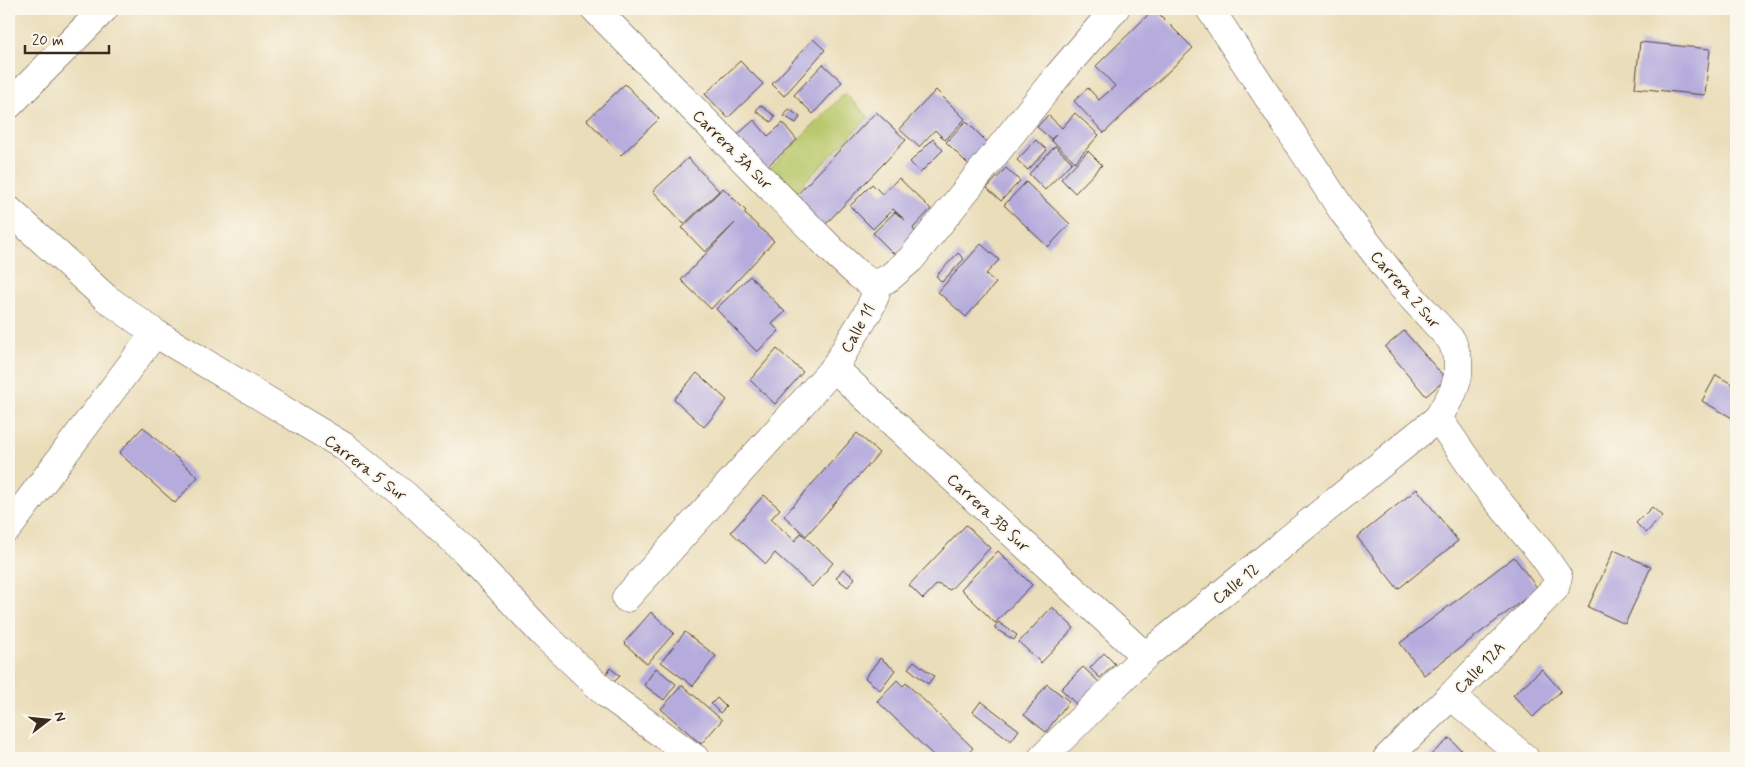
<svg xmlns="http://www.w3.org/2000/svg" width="1745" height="767" font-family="Mynerve,sans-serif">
<rect width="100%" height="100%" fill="#fbf7ec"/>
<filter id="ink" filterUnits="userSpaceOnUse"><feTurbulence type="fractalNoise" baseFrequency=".02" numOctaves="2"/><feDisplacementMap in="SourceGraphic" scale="10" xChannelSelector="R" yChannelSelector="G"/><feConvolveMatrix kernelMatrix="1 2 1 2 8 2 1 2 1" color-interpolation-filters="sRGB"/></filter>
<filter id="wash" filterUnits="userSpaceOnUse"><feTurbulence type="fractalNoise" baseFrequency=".0096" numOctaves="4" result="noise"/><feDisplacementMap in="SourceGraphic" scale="20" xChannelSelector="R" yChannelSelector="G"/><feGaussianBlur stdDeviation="1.12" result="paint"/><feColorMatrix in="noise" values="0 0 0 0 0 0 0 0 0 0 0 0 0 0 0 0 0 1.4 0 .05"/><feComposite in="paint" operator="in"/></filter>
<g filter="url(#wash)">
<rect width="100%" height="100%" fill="#eaddb9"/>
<path fill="#b8c86b" stroke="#7a7944" d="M845 93 869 117 790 197 766 172Z"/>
<g id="blocks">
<g fill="#b5acdd">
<path d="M1154 9 1193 48 1104 133 1074 101 1088 88 1099 100 1115 86 1096 66Z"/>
<path d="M813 39 825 50 784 96 772 84Z"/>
<path d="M1640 42 1710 49 1705 95 1635 88Z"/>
<path d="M740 61 763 84 728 118 705 94Z"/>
<path d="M823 64 842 82 813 114 794 95Z"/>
<path d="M625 84 659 119 621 155 587 120Z"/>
<path d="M936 90 965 119 945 140 935 130 919 147 899 129Z"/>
<path d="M760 105 775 116 771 122 756 111Z"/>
<path d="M789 109 800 117 796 123 784 116Z"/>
<path d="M876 112 906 140 822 228 793 199Z"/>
<path d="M1075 113 1099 135 1075 162 1051 140 1056 135 1051 139 1037 127 1048 115 1062 128Z"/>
<path d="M754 120 768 136 783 123 797 140 764 169 735 137Z"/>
<path d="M966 121 993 148 973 169 946 142Z"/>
<path d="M933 139 943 150 920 173 910 162Z"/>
<path d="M1036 140 1047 150 1028 170 1017 160Z"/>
<path d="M1055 146 1072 162 1045 190 1029 174Z"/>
<path d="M1088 151 1102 165 1075 193 1061 179Z"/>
<path d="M688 158 719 191 684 224 653 191Z"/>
<path d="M1006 168 1020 181 1001 201 987 188Z"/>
<path d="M899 178 931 209 913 228 916 234 895 255 873 233 895 212 905 220 893 209 873 229 850 206 872 184 882 194Z"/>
<path d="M1026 182 1070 224 1048 247 1004 205Z"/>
<path d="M723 188 746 211 744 213 774 241 711 309 681 280 735 223 705 252 682 228Z"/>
<path d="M981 244 999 260 986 274 996 283 966 317 938 292Z"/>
<path d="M958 253 964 259 942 282 936 276Z"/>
<path d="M750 276 785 312 772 324 779 331 757 352 716 309Z"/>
<path d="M1404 331 1446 379 1426 396 1385 347Z"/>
<path d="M777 349 803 372 775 404 750 380Z"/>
<path d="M697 373 727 400 704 427 674 399Z"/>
<path d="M1716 375 1732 384 1736 377V420L1702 401Z"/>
<path d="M143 427 198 477 175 503 119 453Z"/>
<path d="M857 433 879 453 806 536 784 516Z"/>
<path d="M1417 489 1458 541 1398 589 1357 537Z"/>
<path d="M764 495 780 509 771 519 795 541 801 533 833 563 812 587 775 553 766 564 731 532Z"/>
<path d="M1652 507 1662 516 1646 533 1636 523Z"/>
<path d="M966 525 990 548 950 590 937 584 923 599 909 585Z"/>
<path d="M1614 550 1651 567 1625 624 1588 607Z"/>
<path d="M998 551 1032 585 995 623 961 589Z"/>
<path d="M1514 557 1538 589 1424 675 1400 643Z"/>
<path d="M843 569 855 578 848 587 836 578Z"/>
<path d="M1052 607 1074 628 1041 663 1019 642Z"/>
<path d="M651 612 674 633 647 664 624 643Z"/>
<path d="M998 622 1017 635 1014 640 994 628Z"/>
<path d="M685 632 716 656 693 686 661 662Z"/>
<path d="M1104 653 1115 664 1100 678 1090 668Z"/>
<path d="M880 658 895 670 880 690 865 678Z"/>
<path d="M914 661 934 676 928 684 908 668Z"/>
<path d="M1083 667 1102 685 1080 708 1061 689Z"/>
<path d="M610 668 620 676 614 682 606 675Z"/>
<path d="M656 668 676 684 664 700 644 685Z"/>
<path d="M1542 669 1561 691 1533 717 1513 695Z"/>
<path d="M897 680 903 686 906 683 973 748 964 758H936L877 701Z"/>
<path d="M1047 684 1069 701 1046 732 1024 715Z"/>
<path d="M682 685 722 720 701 744 661 709Z"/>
<path d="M717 698 726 707 720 713 711 704Z"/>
<path d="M981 701 1019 730 1011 741 973 712Z"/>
<path d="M1450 738 1468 758H1427Z"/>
</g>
</g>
</g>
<g filter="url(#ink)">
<use href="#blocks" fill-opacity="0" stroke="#554535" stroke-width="1"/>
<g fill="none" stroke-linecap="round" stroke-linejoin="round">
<defs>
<g id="minor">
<path d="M595 9 836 254 859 275 874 285"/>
<path d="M1210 9 1344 213 1396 280 1452 341 1458 360V376L1453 392 1438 418 1482 482 1542 554 1558 577 1555 588 1451 696 1387 758"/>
<path d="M9 105 104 9"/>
<path d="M9 210 106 298 155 333 345 447 406 496 466 552 543 634 608 695 695 758"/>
<path d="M874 285 889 278 911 259 1055 79 1115 9"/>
<path d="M834 368 1145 656"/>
<path d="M9 527 155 333"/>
<path d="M626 598 834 368 869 310 875 296 874 285"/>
<path d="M1451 696 1525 758"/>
<path d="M1042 758 1145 656 1438 418"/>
</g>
</defs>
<use href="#minor" stroke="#554535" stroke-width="29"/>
<use href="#minor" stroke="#fff" stroke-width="28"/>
</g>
</g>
<g text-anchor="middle" stroke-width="4" stroke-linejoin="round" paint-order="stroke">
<g font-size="16" fill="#3b2a1e" stroke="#fbf7ec">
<text transform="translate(733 149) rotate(45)" y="6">Carrera 3A Sur</text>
<text transform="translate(1406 289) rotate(49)" y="6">Carrera 2 Sur</text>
<text transform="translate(857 328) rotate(-61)" y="6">Calle 11</text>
<text transform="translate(366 467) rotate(37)" y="6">Carrera 5 Sur</text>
<text transform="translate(989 512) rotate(43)" y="6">Carrera 3B Sur</text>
<text transform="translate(1235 583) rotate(-39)" y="6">Calle 12</text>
<text transform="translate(1479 667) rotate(-46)" y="6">Calle 12A</text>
</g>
</g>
<rect width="1745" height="767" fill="none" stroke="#fbf7ec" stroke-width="30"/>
<g transform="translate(48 720) rotate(74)" stroke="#fbf7ec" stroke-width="4" paint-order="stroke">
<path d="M0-4L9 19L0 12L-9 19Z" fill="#3b2a1e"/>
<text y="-8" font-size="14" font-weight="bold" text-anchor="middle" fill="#3b2a1e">N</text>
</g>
<path d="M25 45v8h84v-8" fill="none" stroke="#3b2a1e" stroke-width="2.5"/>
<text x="32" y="45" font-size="15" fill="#3b2a1e" stroke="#fbf7ec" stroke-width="4" paint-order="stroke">20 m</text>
</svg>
